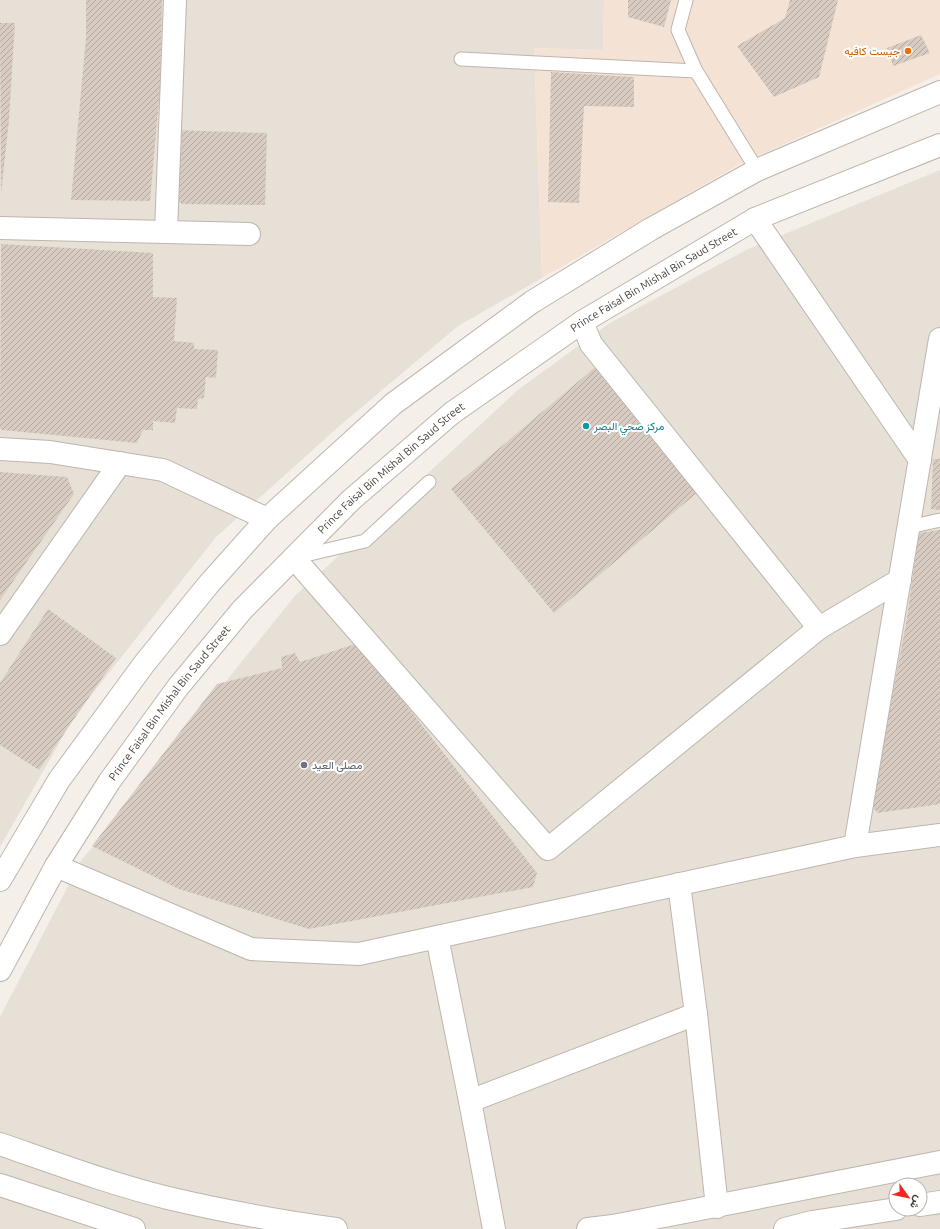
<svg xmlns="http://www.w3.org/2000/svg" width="940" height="1229" font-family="Ubuntu,Vazirmatn,sans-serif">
<defs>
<pattern id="building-hatch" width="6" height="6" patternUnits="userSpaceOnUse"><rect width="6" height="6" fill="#d8ccc2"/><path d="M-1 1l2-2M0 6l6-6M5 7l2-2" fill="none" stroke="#b1a79e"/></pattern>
</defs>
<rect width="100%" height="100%" fill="#f4efe9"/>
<g fill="#e7e0d7" fill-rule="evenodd">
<path d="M0 0H604L603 50 534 48 542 278 458 326 336 429 216 537 74 717 0 847Z"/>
<path d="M940 170V1229H0V1017L81 861 294 597 519 389 610 323 748 249ZM896 1185H920V1209H896Z"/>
</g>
<path fill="#f4e3d5" d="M604 0H940V74L740 164 542 278 534 48 603 50Z"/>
<g fill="url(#building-hatch)">
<path d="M86 0H162L160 88 150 201 71 200 86 38Z"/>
<path d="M628 0H671L664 27 628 17Z"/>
<path d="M790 0H838L819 77 774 97 737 46 785 18Z"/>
<path d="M0 23H15L9 120 1 194Z"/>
<path d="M921 35 930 53 893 66 887 48Z"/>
<path d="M551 72 634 77V107L584 106 579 203 548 202Z"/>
<path d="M174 130 267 133 265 205 182 204 171 196Z"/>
<path d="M1 244 153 253V297L177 298 174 341 194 343V349L218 350 216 378 206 377 204 398 198 399 197 409 177 408 175 423 153 421V430H143L137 443 2 430 0 428Z"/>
<path d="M599 364 697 493 554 613 451 489Z"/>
<path d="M933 459H940V510L931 509Z"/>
<path d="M0 472 67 477 74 494 0 600Z"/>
<path d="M940 530V804L878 813 871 806 906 624 919 533Z"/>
<path d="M48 609 116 658 39 770 0 745V683Z"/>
<path d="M358 643 537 873 533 887 309 929 179 889 92 846 217 684 282 668 281 657 295 653 300 662Z"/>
</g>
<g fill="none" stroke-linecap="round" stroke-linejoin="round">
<defs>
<g id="service">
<path d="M686 0 678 30 696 71 757 170"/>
<path d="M461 59 696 71"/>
<path d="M909 527 940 520"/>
<path d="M297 557 365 541 429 482"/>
</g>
<g id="minor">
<path d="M755 219 920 460"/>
<path d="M0 228 249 234"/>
<path d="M166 232 175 0"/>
<path d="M0 449 50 452 163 470 267 519"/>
<path d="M294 558 548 849 819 628 591 344 582 322"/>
<path d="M819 628 900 580"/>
<path d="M0 634 120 463"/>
<path d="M855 846 940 339"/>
<path d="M56 866 251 949 359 954 855 846 940 835"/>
<path d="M679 884 696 1014 717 1207"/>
<path d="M437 937 470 1101 494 1229"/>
<path d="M470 1101 696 1014"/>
</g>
<g id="tertiary">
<path d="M0 880 59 780 144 664 208 585 267 519 393 404 532 302 651 229 757 170 940 92"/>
<path id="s1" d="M0 970 56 866 109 782 178 687 242 610 351 500 452 413 582 322 755 219 940 145"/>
<path d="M0 1144C55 1163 111 1184 168 1198 223 1211 279 1221 336 1229"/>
<path d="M0 1185 134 1229"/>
<path d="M920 1205 940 1202"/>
<path d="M588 1229 613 1226 940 1162"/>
<path d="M785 1229 812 1222 896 1209"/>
</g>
</defs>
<use href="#service" stroke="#bfb5ac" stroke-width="15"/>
<use href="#minor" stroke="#bfb5ac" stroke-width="24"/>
<use href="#tertiary" stroke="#bfb5ac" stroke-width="24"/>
<use href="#service" stroke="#fff" stroke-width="13"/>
<use href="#minor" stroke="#fff" stroke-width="22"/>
<use href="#tertiary" stroke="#fff" stroke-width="22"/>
</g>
<circle fill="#e8710a" stroke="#fff" stroke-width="1.5" cx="908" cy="51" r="4"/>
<circle fill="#0f9aa8" stroke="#fff" stroke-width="1.5" cx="586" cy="426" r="4"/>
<circle fill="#6b7280" stroke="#fff" stroke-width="1.5" cx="304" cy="765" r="4"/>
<g text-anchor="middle" stroke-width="4" stroke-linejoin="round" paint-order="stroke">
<g font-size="11" fill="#c56008" stroke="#fff" text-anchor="end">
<text x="900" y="55">جيست كافيه</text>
</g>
<g font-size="11" fill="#473f37" stroke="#fff">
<text dy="4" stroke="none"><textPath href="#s1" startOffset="965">Prince Faisal Bin Mishal Bin Saud Street</textPath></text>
<text dy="4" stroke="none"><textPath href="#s1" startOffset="641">Prince Faisal Bin Mishal Bin Saud Street</textPath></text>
<text dy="4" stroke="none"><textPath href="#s1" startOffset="317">Prince Faisal Bin Mishal Bin Saud Street</textPath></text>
</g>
<g font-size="11" fill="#0d838f" stroke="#fff" text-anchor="start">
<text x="594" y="430">مركز صحي البصر</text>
</g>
<g font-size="11" fill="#5b616d" stroke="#fff" text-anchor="start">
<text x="312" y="769">مصلى العيد</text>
</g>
</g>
<g transform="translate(908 1197) rotate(123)"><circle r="19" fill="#ffffff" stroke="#b5b2af"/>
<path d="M0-3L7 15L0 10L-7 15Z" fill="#f12723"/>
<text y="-6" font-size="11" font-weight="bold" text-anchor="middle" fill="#473f37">ش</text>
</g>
</svg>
